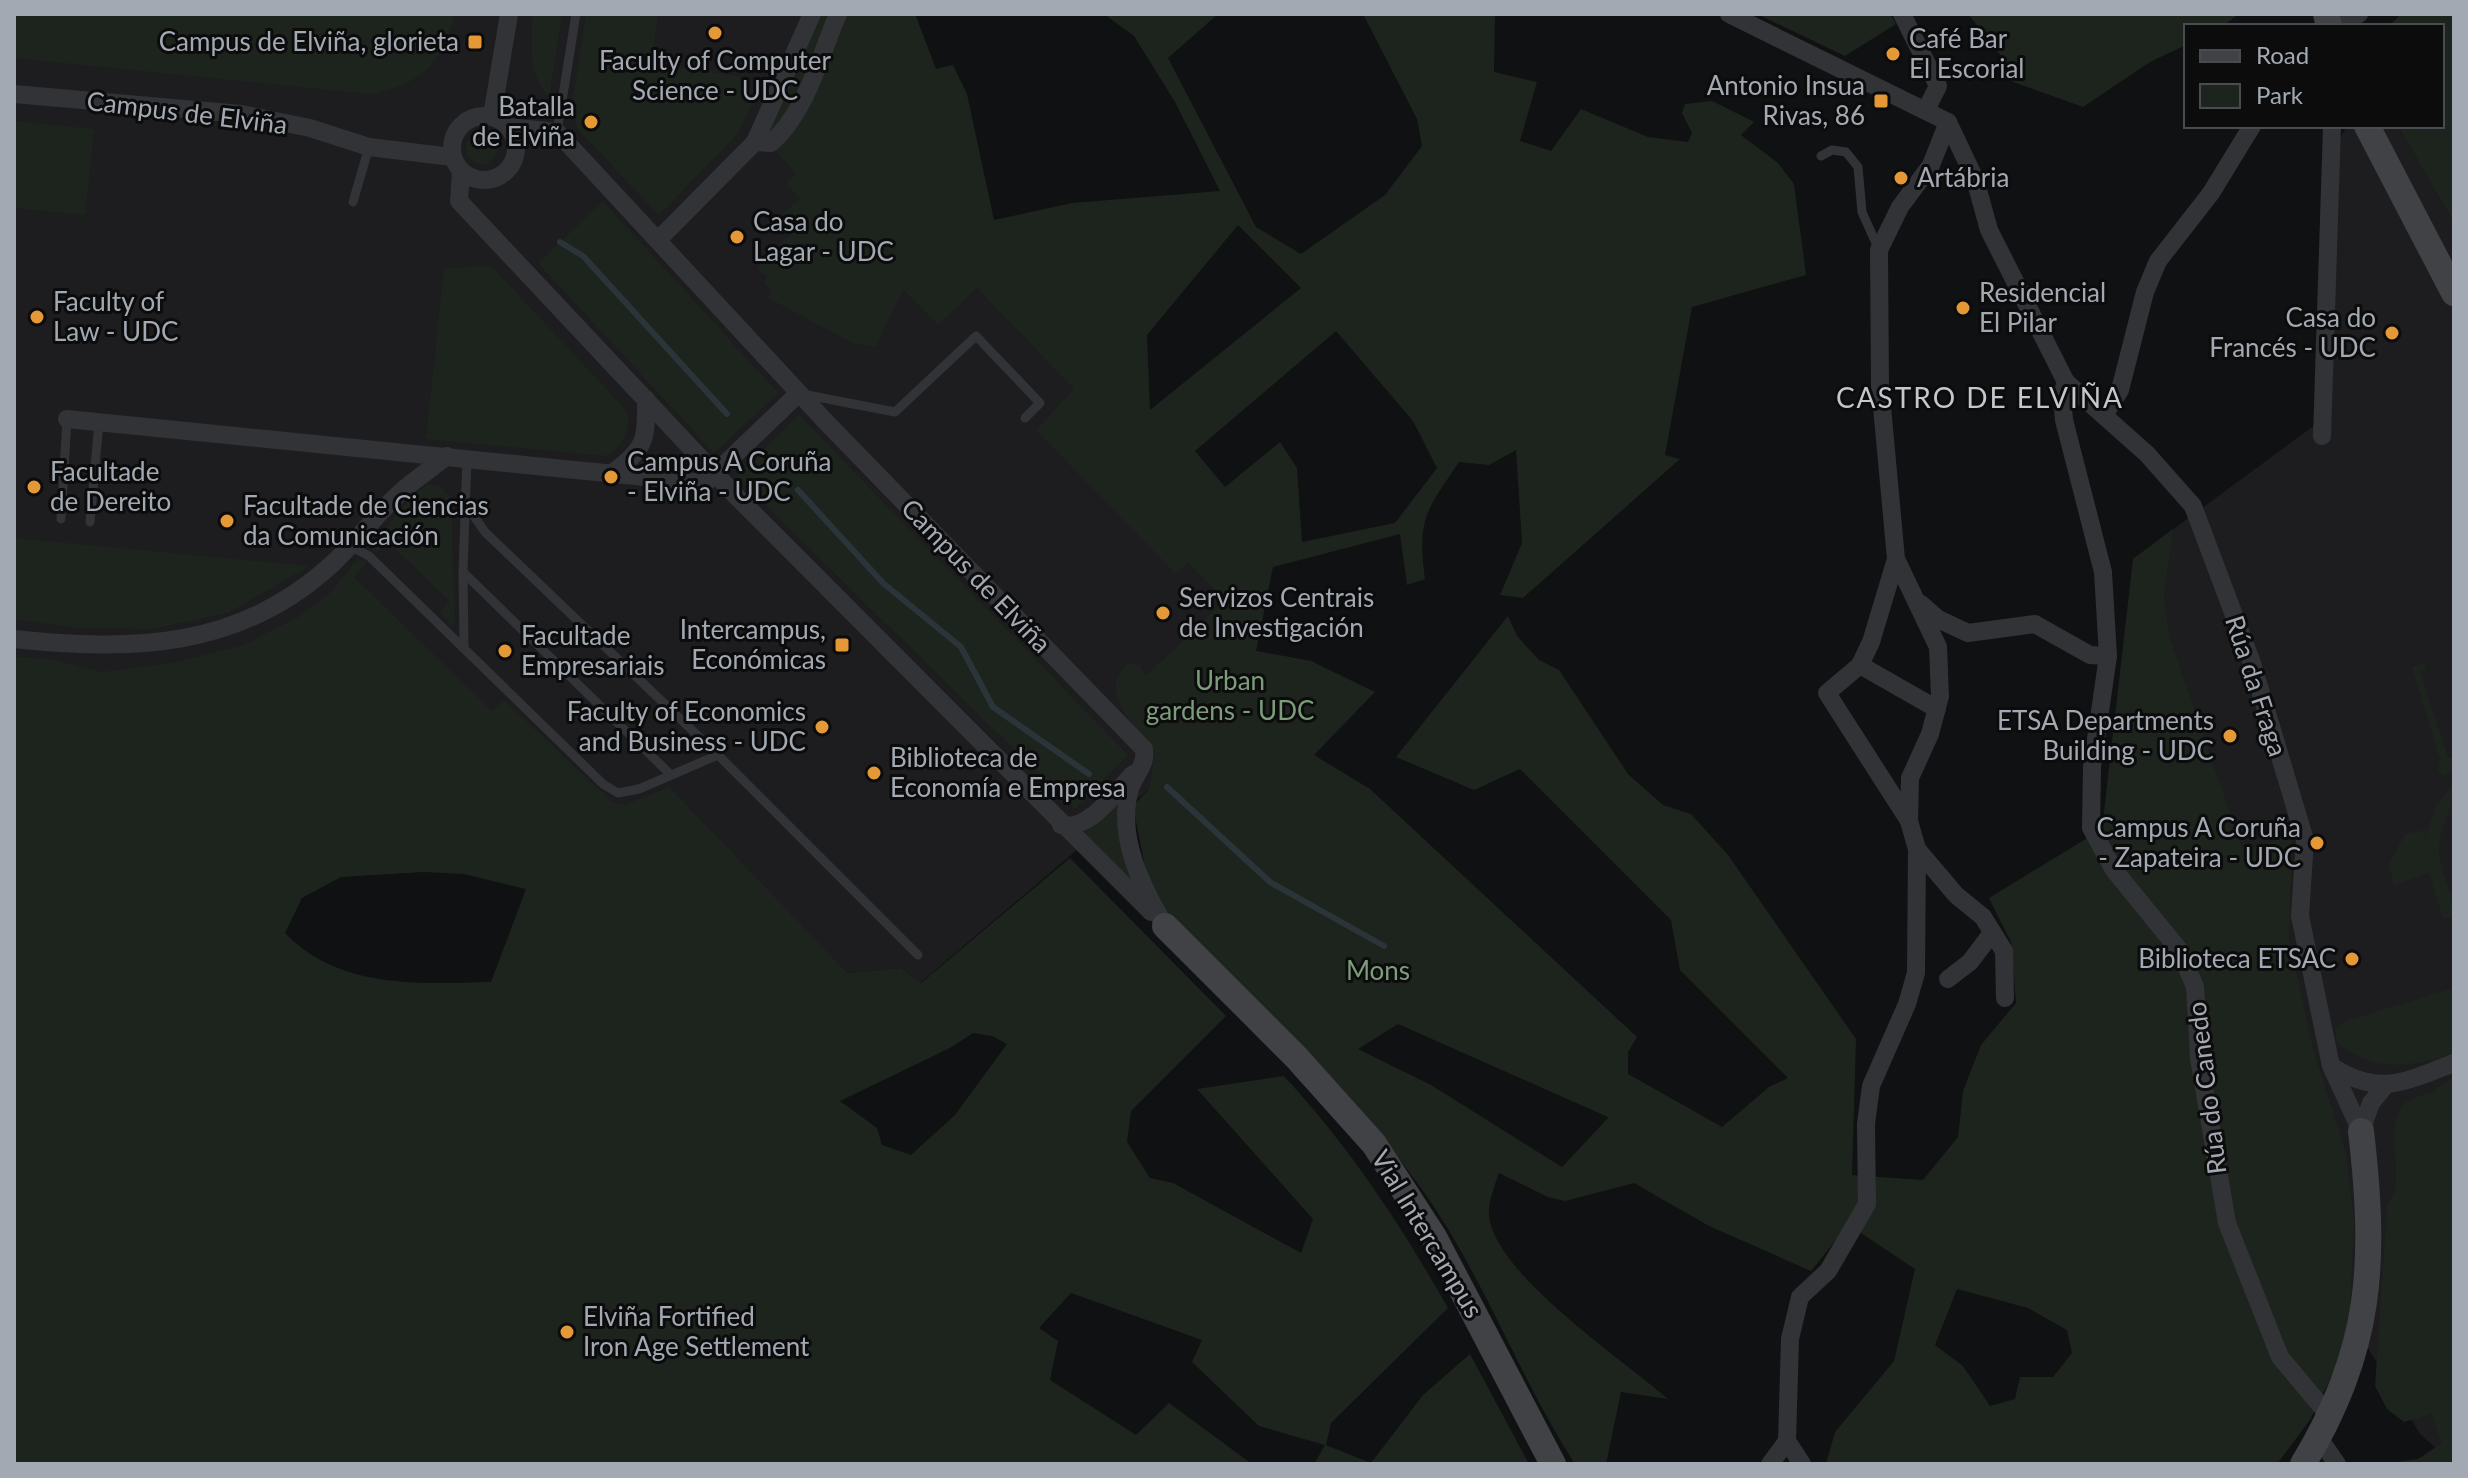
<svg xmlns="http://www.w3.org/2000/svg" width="2468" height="1478" font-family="Lato,sans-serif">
<rect width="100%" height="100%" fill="#101112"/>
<g fill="#1d1d1f">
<path d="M14 14H915L1013 271 1266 542 1256 651 1311 661 1149 789 920 983 901 968 848 973 701 822 14 691Z"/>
<path d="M2347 126H2398L2454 223V1464L2420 1434 2290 1220 2133 559 2331 413 2339 140Z"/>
</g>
<g fill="#1d241d" fill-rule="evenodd">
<path d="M14 14H455C442 65 421 84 371 94L14 58Z"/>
<path d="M533 14H562L549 97C528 74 531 43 533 14Z"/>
<path d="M586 14H658L651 63 748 78 742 100 746 102 750 92 757 95 738 133 659 215 577 128 573 99Z"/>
<path d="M820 14H915L936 69 953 65 967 94 994 220 1072 203 1220 191 1175 102 1134 36 1104 14H1218L1168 58 1256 227 1301 254 1385 195 1422 146 1417 119 1363 14H1495L1494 72 1537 82 1520 141 1551 151 1581 109 1648 137 1688 142 1692 133 1682 113 1685 104 1712 101 1754 122 1741 135 1778 163 1794 184 1806 275 1692 307 1665 455 1680 459 1523 598 1500 595 1522 543 1516 450 1489 465 1459 462C1426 512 1417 517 1425 579L1407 585 1400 534 1273 567 1256 651 1311 661 1375 692 1314 755 1370 789 1637 1037 1628 1052V1074L1722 1127 1769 1087 1788 1078 1680 970 1671 920 1520 769 1474 790 1396 757 1508 616 1517 636 1539 660 1559 670 1628 774 1663 805 1691 814 1728 855 1856 1039 1852 1175 1923 1180 1958 1137 1963 1091 1981 1045 2016 1003 2011 942 1989 898 2102 829 2133 559 2173 529 2164 594 2169 636 2243 851 2292 835 2289 940 2314 1052 2346 1153 2354 1220 2350 1310 2339 1362 2310 1420 2277 1464H1826L1835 1432 1894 1361 1915 1269 1861 1233 1843 1231 1811 1271 1709 1226 1634 1183 1565 1201 1548 1197 1499 1173C1495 1185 1488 1202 1489 1215 1493 1273 1625 1361 1668 1399L1621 1392 1606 1464H1575C1517 1374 1482 1271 1418 1184 1345 1082 1252 995 1163 908L1148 882 1133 806 1149 789 1155 752C1136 727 1095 691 1129 663L1140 666 1146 676 1225 600 1188 563 1176 574 1036 430 1074 389 977 288 938 325 903 289 876 347 855 344 768 298 772 290 764 284 767 276 757 269 797 226 783 213 800 199 786 183 796 174 777 153 768 126ZM1238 225 1301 288 1150 410 1147 335ZM1336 331 1413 421 1437 468 1395 523 1302 542 1297 468 1280 442 1225 487 1195 451ZM1398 1024 1608 1117V1118L1562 1167 1431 1085 1358 1049ZM1957 1289 2028 1308 2067 1330 2072 1353 2053 1377H2020L2015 1399 1990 1406 1963 1366 1935 1345Z"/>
<path d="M1757 14H1890L1896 24 1845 56Z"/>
<path d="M1968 14H2238L2224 26H2186V45L2150 62 2083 107 2013 82 2001 56Z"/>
<path d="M2401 14H2454V223L2398 126H2442V26H2389Z"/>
<path d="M14 121 94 129 85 215 14 208Z"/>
<circle cx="482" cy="148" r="16"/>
<path d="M603 201 778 393 714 453 538 263Z"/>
<path d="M491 266 628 412C629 434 623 443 607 456L426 439 444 268Z"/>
<path d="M799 415 1128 755 1075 809 736 476Z"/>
<path d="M429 484 439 486 451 498 455 622 452 626 440 613 450 601 388 542 377 552 371 546 415 493Z"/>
<path d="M14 538 310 566 228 613 152 629 74 628 14 619Z"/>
<path d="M361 560 367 563 354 577 492 711 504 700 612 802 624 805 669 787 848 973 901 968 921 983 1070 858 1226 1016 1131 1111 1127 1142 1150 1178 1173 1183 1301 1253 1313 1219 1197 1089 1284 1076C1351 1149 1399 1222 1448 1308L1331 1423 1326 1445 1371 1463 1423 1395 1470 1354 1529 1464H1314L1325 1445 1259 1426 1192 1362 1202 1340 1071 1293 1039 1328 1058 1341 1050 1380 1136 1435 1169 1403 1252 1464H14V657L51 659 102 672 172 663 244 645 300 616 331 592 355 562ZM424 872 464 874 526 889 491 982C418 984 339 989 285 933L302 898 341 877ZM973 1033 992 1036 1007 1044 955 1115 911 1155 882 1145 877 1128 840 1101 950 1048Z"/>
<path d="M2424 663 2426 670 2420 672 2448 758H2454V770L2443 776 2438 771 2440 759 2412 667Z"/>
<path d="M2454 785C2454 808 2438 827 2439 854 2441 876 2454 894 2454 917L2443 919 2429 873 2394 885 2389 865 2405 834 2426 830 2425 840 2436 805Z"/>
<path d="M1122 797 1131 878 1128 881 1080 837Z"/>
<path d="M2454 988V1052L2451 1055C2408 1067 2375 1073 2337 1043L2335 1029 2349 1020Z"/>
<path d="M2454 1078V1464H2382L2418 1459 2442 1443 2432 1414 2404 1422 2387 1409 2375 1386 2387 1206C2389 1201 2394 1195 2395 1189 2401 1153 2374 1097 2435 1093L2436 1088Z"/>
</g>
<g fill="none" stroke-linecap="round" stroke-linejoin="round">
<g stroke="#2b3439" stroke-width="6">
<path d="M560 242 583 256 727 414"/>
<path d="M798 490 883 583 961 647 993 707 1089 774"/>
<path d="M1167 787 1270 882 1384 946"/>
</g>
<g stroke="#323336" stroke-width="9">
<path d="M557 132 576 14"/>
<path d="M1821 156 1832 150 1846 152 1858 167 1862 212 1879 250"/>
<path d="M353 202 369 147"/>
<path d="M802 394 895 412 976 336 1040 403 1025 418"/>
<path d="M467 458 463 572 671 775"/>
<path d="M464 502 485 532 718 755 918 955"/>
<path d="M61 519 67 419"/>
<path d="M90 522 99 422"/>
<path d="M350 546 369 556 603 784 618 793 639 789 718 755"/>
<path d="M463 572 464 646"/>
</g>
<g stroke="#323336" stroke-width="18">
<path d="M1729 14 1948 122"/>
<path d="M1902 14 1938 86 1926 110"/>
<path d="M2332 26 2359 14"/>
<path d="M14 94 241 114 310 128 369 147 452 157"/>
<circle cx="484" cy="148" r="32"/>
<path d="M492 116 509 14"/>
<path d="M1948 122 1975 179 1989 230 2066 382 2062 395 2064 420 2103 572 2108 656 2092 767 2091 828 2114 870 2180 951 2195 987 2199 1058 2227 1223 2280 1357 2331 1418"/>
<path d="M509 127 557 132 825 421 1144 749C1147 765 1134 775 1130 789 1116 836 1142 887 1165 926"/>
<path d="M755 142 771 143C806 113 820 56 838 14"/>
<path d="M461 173 459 201 737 497 1151 912"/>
<path d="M659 239 755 142 812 14"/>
<path d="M2066 382 2147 454 2193 506 2252 663 2305 840 2300 916 2331 1066C2378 1097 2405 1082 2454 1063"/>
<path d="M2105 414 2120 390 2145 292 2158 261 2211 193 2252 126"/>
<path d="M67 419 705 483 799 393"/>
<path d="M2322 436 2332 126"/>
<path d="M615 471C647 447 646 438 646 399"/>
<path d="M1921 604 1938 619 1968 633 2035 624 2090 655 2108 656"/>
<path d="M14 639C131 651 238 650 331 565 356 542 377 513 403 490 417 478 432 468 447 456"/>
<path d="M1860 665 1937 709"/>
<path d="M1909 821 1910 778 1930 734 1940 696 1938 647 1896 559 1880 385 1879 250 1900 207 1931 165 1948 122"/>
<path d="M1061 825C1089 832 1115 792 1133 774"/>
<path d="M1917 849 1956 895 1983 917 2004 951 2005 998"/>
<path d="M1948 979 1970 962 1992 933"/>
<path d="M2332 1068 2361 1131"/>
<path d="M2361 1131 2371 1103 2384 1087"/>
<path d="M2319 1438 2337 1464"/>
<path d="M1787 1441 1802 1464"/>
<path d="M1770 1464 1787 1441 1790 1339 1800 1297 1828 1271 1867 1204 1866 1124 1871 1086 1907 1004 1916 973 1917 849 1909 821 1827 693 1860 665 1871 642 1896 559"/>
</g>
<g stroke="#404246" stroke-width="26">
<path d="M2326 14 2329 26"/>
<path d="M2367 126 2454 293"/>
<path d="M1165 926 1296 1057 1374 1144 1434 1237 1553 1464"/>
<path d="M2303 1464C2373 1349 2376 1261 2361 1131"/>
</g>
</g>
<g fill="#e49836" stroke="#0c0c0d" stroke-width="3">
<circle cx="715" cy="33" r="8"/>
<rect x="467" y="34" width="16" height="16" rx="4"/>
<circle cx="1893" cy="54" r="8"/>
<rect x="1873" y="93" width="16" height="16" rx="4"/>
<circle cx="591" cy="122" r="8"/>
<circle cx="1901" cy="178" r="8"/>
<circle cx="737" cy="237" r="8"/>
<circle cx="1963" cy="308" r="8"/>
<circle cx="37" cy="317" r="8"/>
<circle cx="2392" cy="333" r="8"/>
<circle cx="611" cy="477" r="8"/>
<circle cx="34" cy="487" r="8"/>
<circle cx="227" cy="521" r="8"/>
<circle cx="1163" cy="613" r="8"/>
<rect x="834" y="637" width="16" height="16" rx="4"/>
<circle cx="505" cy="651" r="8"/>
<circle cx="822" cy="727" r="8"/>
<circle cx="2230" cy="736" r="8"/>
<circle cx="874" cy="773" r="8"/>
<circle cx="2317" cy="843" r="8"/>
<circle cx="2352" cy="959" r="8"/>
<circle cx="567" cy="1332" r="8"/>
</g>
<g text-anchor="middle" stroke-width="6" stroke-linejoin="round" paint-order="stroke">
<g font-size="26" fill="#a3a9b2" stroke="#0c0c0d" text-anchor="start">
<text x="1909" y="48">Café Bar<tspan x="1909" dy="30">El Escorial</tspan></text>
<text x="459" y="51" text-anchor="end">Campus de Elviña, glorieta</text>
<text x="715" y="70" text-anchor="middle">Faculty of Computer<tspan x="715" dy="30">Science - UDC</tspan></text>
<text x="1865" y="95" text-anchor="end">Antonio Insua<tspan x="1865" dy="30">Rivas, 86</tspan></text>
<text x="575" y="116" text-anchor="end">Batalla<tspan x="575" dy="30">de Elviña</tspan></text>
<text x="1917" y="187">Artábria</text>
<text x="753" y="231">Casa do<tspan x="753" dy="30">Lagar - UDC</tspan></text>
<text x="1979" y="302">Residencial<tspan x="1979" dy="30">El Pilar</tspan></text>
<text x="53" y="311">Faculty of<tspan x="53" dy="30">Law - UDC</tspan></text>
<text x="2376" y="327" text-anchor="end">Casa do<tspan x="2376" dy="30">Francés - UDC</tspan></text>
<text x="627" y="471">Campus A Coruña<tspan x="627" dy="30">- Elviña - UDC</tspan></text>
<text x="50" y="481">Facultade<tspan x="50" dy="30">de Dereito</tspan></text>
<text x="243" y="515">Facultade de Ciencias<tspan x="243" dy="30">da Comunicación</tspan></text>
<text x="1179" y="607">Servizos Centrais<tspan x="1179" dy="30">de Investigación</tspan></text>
<text x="826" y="639" text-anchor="end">Intercampus,<tspan x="826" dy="30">Económicas</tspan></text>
<text x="521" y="645">Facultade<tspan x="521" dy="30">Empresariais</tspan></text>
<text x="806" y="721" text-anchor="end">Faculty of Economics<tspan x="806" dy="30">and Business - UDC</tspan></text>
<text x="2214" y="730" text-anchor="end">ETSA Departments<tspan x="2214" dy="30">Building - UDC</tspan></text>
<text x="890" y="767">Biblioteca de<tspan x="890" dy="30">Economía e Empresa</tspan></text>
<text x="2301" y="837" text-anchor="end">Campus A Coruña<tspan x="2301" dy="30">- Zapateira - UDC</tspan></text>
<text x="2336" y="968" text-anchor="end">Biblioteca ETSAC</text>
<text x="583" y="1326">Elviña Fortified<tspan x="583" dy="30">Iron Age Settlement</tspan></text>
</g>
<g font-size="26" fill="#a3a9b2" stroke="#0c0c0d">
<text transform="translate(187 113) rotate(7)" y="9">Campus de Elviña</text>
<text transform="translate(976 576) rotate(46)" y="9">Campus de Elviña</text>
<text transform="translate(2256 686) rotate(72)" y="9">Rúa da Fraga</text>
<text transform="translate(2207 1088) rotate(-97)" y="9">Rúa do Canedo</text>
<text transform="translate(1427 1234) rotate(59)" y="9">Vial Intercampus</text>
</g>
<g font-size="26" fill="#7c9c7b" stroke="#0c0c0d">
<text x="1230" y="690">Urban<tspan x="1230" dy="30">gardens - UDC</tspan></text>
<text x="1378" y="980">Mons</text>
</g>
<g font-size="28" letter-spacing="2" fill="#c3c7ce" stroke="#0c0c0d">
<text x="1980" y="408">CASTRO DE ELVIÑA</text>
</g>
</g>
<rect width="2468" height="1478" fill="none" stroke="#a3a9b2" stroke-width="32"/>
<rect x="2184" y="24" width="260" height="104" fill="#0c0c0d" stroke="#484b4f" stroke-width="2"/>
<rect x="2200" y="50" width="40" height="12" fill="#404246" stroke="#484b4f" stroke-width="2"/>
<text x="2256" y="64" font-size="24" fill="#a3a9b2">Road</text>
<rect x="2200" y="84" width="40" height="24" fill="#1d241d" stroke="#484b4f" stroke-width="2"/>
<text x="2256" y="104" font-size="24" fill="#a3a9b2">Park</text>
</svg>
